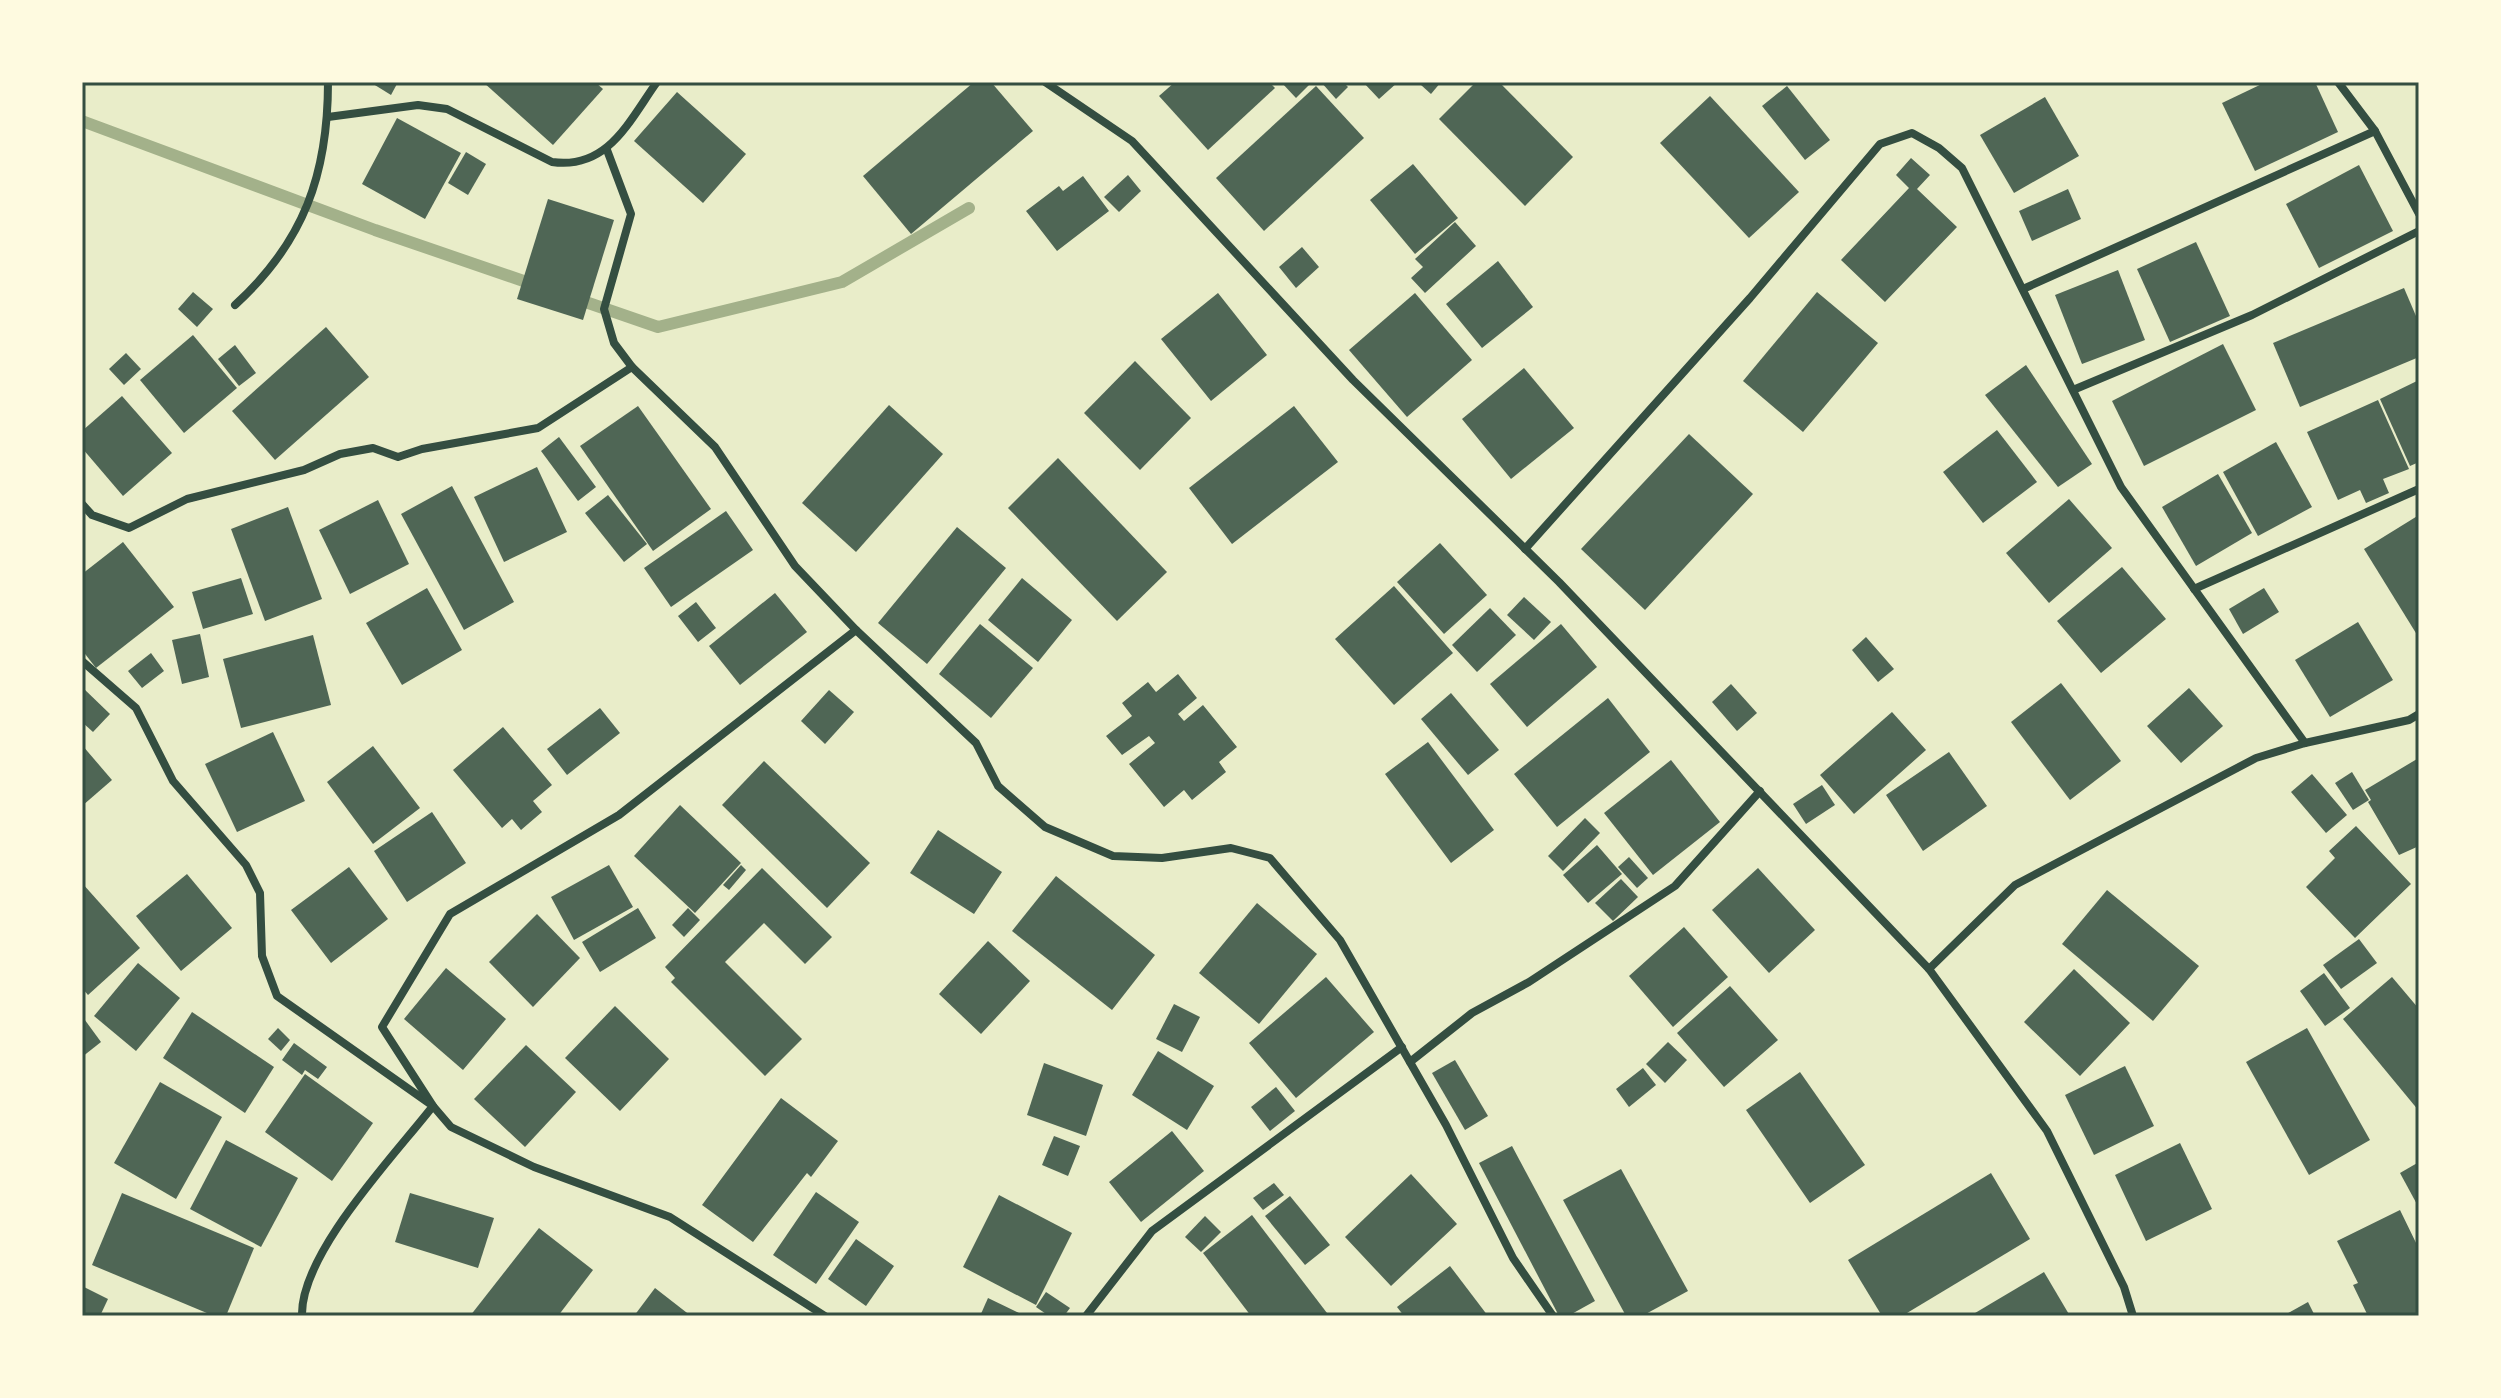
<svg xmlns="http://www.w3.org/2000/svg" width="2501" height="1398" font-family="Arial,sans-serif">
<rect width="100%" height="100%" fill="#e9edc9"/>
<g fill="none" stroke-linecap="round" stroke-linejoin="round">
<g stroke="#a3b18a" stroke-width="12">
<path d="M82 121 375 230 538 286"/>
<path d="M574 298 658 327 842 282 969 208"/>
</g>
</g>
<g fill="#4f6655">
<path d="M370 82H398L391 95Z"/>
<path d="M483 82H595L603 89 553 145Z"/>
<path d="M974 82H991L1033 131 911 234 863 176Z"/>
<path d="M1175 82H1269L1275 88 1208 150 1159 96Z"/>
<path d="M1281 82H1312L1296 98Z"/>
<path d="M1321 82H1343L1348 87 1336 99Z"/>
<path d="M1363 82H1398L1379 99Z"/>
<path d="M1424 82H1441L1431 94 1421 85Z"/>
<path d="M1476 82H1499L1573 157 1525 206 1439 119Z"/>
<path d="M2266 82H2315L2338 132 2255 171 2222 103Z"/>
<path d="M1316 86 1364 138 1264 231 1216 178Z"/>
<path d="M1787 86 1830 140 1805 160 1762 106Z"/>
<path d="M677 92 746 154 703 203 634 141Z"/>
<path d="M1710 96 1799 192 1749 238 1660 143Z"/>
<path d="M2045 97 2079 156 2014 193 1980 135Z"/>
<path d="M397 118 461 153 425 219 362 184Z"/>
<path d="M466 152 486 164 468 195 448 183Z"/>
<path d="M1911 158 1930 175 1917 189 1957 227 1885 302 1841 260 1909 188 1896 175Z"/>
<path d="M1413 164 1458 218 1415 254 1370 200Z"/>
<path d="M2359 165 2393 231 2319 268 2286 204Z"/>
<path d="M1128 175 1141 191 1119 212 1104 197Z"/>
<path d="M1083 176 1109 211 1057 251 1026 211 1059 186 1063 191Z"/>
<path d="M2068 189 2081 219 2032 241 2019 211Z"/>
<path d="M548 199 614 220 583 320 517 299Z"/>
<path d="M1455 222 1476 246 1425 293 1411 278 1423 267 1415 259Z"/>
<path d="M2196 242 2230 316 2170 342 2137 269Z"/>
<path d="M1302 247 1319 267 1296 288 1279 267Z"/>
<path d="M1498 261 1533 307 1482 348 1446 304Z"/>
<path d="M2118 270 2145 340 2082 364 2055 295Z"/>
<path d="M2404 288 2419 323V357L2300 407 2273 343Z"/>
<path d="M193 292 213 309 197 327 178 309Z"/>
<path d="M1817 292 1878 343 1803 432 1743 381Z"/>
<path d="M1218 293 1267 355 1211 401 1161 339Z"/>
<path d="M1415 293 1472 360 1407 417 1349 350Z"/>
<path d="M326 327 369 377 275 460 232 411Z"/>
<path d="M193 335 237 388 184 433 140 380Z"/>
<path d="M2223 344 2256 410 2144 466 2112 401Z"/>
<path d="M235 345 256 373 239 386 218 359Z"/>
<path d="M126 353 141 369 124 385 109 369Z"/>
<path d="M1135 361 1191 418 1140 470 1084 413Z"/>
<path d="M2026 365 2092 464 2058 487 1985 395Z"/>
<path d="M1524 368 1574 428 1511 479 1462 419Z"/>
<path d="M2419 380V462L2410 466 2380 399Z"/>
<path d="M122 396 172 453 123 496 82 448V431Z"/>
<path d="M2378 400 2409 469 2383 479 2389 493 2366 503 2360 490 2338 500 2307 432Z"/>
<path d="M889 405 943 454 856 552 802 503Z"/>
<path d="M638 406 711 509 653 551 580 446Z"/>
<path d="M1294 406 1338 462 1232 544 1189 488Z"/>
<path d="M1997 430 2037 482 1983 523 1943 472Z"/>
<path d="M1689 434 1753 494 1645 610 1581 549Z"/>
<path d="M559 437 596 487 578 501 541 451Z"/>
<path d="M2276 442 2312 507 2258 536 2223 472Z"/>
<path d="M1058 458 1167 572 1117 621 1008 508Z"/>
<path d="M537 467 567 532 504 562 474 497Z"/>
<path d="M2218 474 2252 533 2196 566 2162 507Z"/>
<path d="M452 486 514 602 464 630 401 514Z"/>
<path d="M608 495 647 544 624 562 585 513Z"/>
<path d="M2069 499 2112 548 2049 603 2006 553Z"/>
<path d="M378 500 409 564 350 594 319 530Z"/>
<path d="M288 507 322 599 265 621 231 529Z"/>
<path d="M726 511 753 550 671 607 644 568Z"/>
<path d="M2419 515V638L2364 549Z"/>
<path d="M957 527 1006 568 927 664 878 623Z"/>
<path d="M123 542 174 607 96 668 82 650V574Z"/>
<path d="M1440 543 1487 595 1444 634 1397 582Z"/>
<path d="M2122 567 2166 619 2101 673 2057 621Z"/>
<path d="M241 578 253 614 203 629 192 592Z"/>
<path d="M1022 578 1072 620 1038 662 988 620Z"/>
<path d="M1394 586 1453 653 1394 705 1335 639Z"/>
<path d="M427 588 462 650 402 685 366 623Z"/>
<path d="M2264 588 2279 612 2243 634 2229 609Z"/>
<path d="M775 593 807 632 740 685 709 646Z"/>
<path d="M1524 597 1551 622 1534 640 1507 615Z"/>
<path d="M696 602 716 628 698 642 678 616Z"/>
<path d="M1490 608 1516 635 1477 672 1452 645Z"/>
<path d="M2358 622 2393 680 2330 717 2295 660Z"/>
<path d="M980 624 1033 668 991 718 939 674Z"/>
<path d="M1561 624 1597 667 1527 727 1490 684Z"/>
<path d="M200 634 209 677 182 684 172 640Z"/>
<path d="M313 635 331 705 241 728 223 659Z"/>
<path d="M1866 637 1894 669 1878 682 1852 650Z"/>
<path d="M151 653 164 671 142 688 128 671Z"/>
<path d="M1178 674 1197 698 1178 714 1184 721 1203 705 1237 747 1219 762 1226 772 1192 800 1184 790 1164 807 1129 764 1155 743 1149 736 1122 755 1106 736 1132 716 1122 703 1148 682 1156 692Z"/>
<path d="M2061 683 2121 761 2070 800 2011 722Z"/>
<path d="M1731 684 1757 713 1737 731 1712 702Z"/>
<path d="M82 687 110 714 93 732 82 722Z"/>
<path d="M2189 688 2223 726 2181 763 2147 726Z"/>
<path d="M829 690 854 712 825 744 801 721Z"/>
<path d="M1451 693 1499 750 1468 775 1421 719Z"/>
<path d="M1608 698 1650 752 1557 827 1514 774Z"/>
<path d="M600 708 620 733 567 775 547 749Z"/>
<path d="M1892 712 1926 750 1854 814 1820 775Z"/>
<path d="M503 727 552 785 533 801 542 812 521 830 512 819 502 828 453 770Z"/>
<path d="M273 732 305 801 237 832 205 764Z"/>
<path d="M1428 742 1494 830 1451 863 1385 774Z"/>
<path d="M82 745 112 780 82 806Z"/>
<path d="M373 746 420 808 373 844 327 782Z"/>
<path d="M1949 752 1987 806 1923 851 1886 795Z"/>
<path d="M2417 759 2419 846 2399 855 2368 802 2371 800 2365 790Z"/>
<path d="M1671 760 1720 822 1653 875 1604 813Z"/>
<path d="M764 761 870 863 827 908 722 805Z"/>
<path d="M2352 772 2369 800 2353 810 2335 783Z"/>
<path d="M2312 774 2347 815 2326 833 2291 792Z"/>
<path d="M1822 785 1835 805 1806 824 1793 804Z"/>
<path d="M680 805 741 863 695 913 634 856Z"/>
<path d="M432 812 466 863 407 902 374 851Z"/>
<path d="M1585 818 1600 833 1563 871 1548 856Z"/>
<path d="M2356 826 2411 884 2355 938 2306 887 2335 858 2329 851Z"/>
<path d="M938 830 1002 872 974 914 910 873Z"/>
<path d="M1597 845 1622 874 1588 903 1563 875Z"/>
<path d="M1629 857 1648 878 1637 888 1618 867Z"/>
<path d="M609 865 633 907 574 940 551 897Z"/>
<path d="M741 865 746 870 729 890 723 885Z"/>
<path d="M349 867 388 919 331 963 291 910Z"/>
<path d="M762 868 832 937 805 964 764 923 725 962 802 1039 765 1076 671 982 675 978 665 967Z"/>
<path d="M1758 868 1815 930 1769 973 1712 910Z"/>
<path d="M187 874 232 928 181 971 136 916Z"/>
<path d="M1056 876 1155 955 1112 1010 1012 931Z"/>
<path d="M1621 879 1638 897 1613 921 1595 903Z"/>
<path d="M82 883 140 948 88 995 82 988Z"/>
<path d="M2107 890 2199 966 2153 1021 2062 944Z"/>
<path d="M1257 903 1317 954 1259 1024 1199 973Z"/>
<path d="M638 908 656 938 600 972 582 942Z"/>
<path d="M688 908 700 920 684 937 672 925Z"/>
<path d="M537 914 580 958 533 1007 489 962Z"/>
<path d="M1684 927 1728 977 1673 1027 1629 976Z"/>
<path d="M2359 939 2377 963 2341 989 2323 965Z"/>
<path d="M988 941 1030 981 981 1034 939 994Z"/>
<path d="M138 963 180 998 136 1051 94 1016Z"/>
<path d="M446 968 506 1019 463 1070 404 1019Z"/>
<path d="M2074 969 2130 1023 2080 1076 2024 1022Z"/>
<path d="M2324 973 2350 1008 2325 1026 2300 991Z"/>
<path d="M1326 977 1374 1032 1296 1098 1249 1043Z"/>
<path d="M2392 977 2419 1009V1111L2343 1019Z"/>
<path d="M1730 986 1778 1040 1724 1087 1677 1033Z"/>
<path d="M1174 1004 1200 1017 1182 1052 1156 1039Z"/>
<path d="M615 1006 669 1059 620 1111 565 1058Z"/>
<path d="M192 1012 274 1067 245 1113 163 1058Z"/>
<path d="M82 1016 101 1042 82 1057Z"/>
<path d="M278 1028 290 1040 281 1051 268 1039Z"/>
<path d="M2307 1028 2370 1140 2309 1175 2246 1062Z"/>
<path d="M1668 1042 1687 1060 1665 1083 1646 1064Z"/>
<path d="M294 1043 327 1067 318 1079 305 1070 302 1075 282 1060Z"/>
<path d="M526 1045 576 1092 525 1147 474 1099Z"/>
<path d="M1158 1051 1214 1086 1187 1130 1132 1095Z"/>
<path d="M1455 1060 1488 1116 1465 1130 1432 1073Z"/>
<path d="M1044 1063 1103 1085 1086 1136 1027 1115Z"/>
<path d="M2125 1066 2154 1126 2094 1155 2065 1095Z"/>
<path d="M1643 1068 1656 1085 1629 1107 1616 1089Z"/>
<path d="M1800 1072 1865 1165 1810 1203 1746 1110Z"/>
<path d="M305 1074 373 1123 332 1181 265 1132Z"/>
<path d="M160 1082 222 1117 176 1199 114 1163Z"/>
<path d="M1276 1087 1295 1111 1270 1131 1251 1107Z"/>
<path d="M781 1098 838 1141 811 1177 807 1173 753 1242 702 1205Z"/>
<path d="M1172 1131 1204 1171 1141 1222 1109 1182Z"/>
<path d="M1054 1136 1080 1146 1068 1176 1042 1165Z"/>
<path d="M226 1140 298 1178 261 1247 190 1209Z"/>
<path d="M2180 1143 2212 1209 2146 1241 2115 1175Z"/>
<path d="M1512 1146 1595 1301 1568 1316H1559L1479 1163Z"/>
<path d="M2419 1162V1208L2400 1173Z"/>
<path d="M1621 1169 1688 1291 1642 1316H1626L1563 1200Z"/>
<path d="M1991 1173 2030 1239 1902 1316H1882L1848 1260Z"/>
<path d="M1411 1174 1457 1224 1391 1286 1345 1237Z"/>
<path d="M1274 1183 1284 1195 1263 1210 1253 1198Z"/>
<path d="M816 1192 859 1222 816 1284 773 1255Z"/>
<path d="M122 1193 254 1248 226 1316H214L92 1265Z"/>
<path d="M410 1193 494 1218 478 1268 395 1242Z"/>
<path d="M999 1195 1072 1233 1036 1305 963 1267Z"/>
<path d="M1290 1196 1330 1245 1305 1265 1265 1216Z"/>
<path d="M2400 1210 2419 1249V1316H2368L2353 1285 2358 1283 2337 1241Z"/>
<path d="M1252 1215 1327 1313 1324 1316H1251L1203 1253Z"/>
<path d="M1205 1216 1221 1232 1201 1252 1185 1237Z"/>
<path d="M539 1228 593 1270 558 1316H470Z"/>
<path d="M856 1239 894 1266 866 1306 828 1279Z"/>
<path d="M1450 1266 1488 1316H1404L1397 1307Z"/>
<path d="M2044 1272 2070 1316H1970Z"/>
<path d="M82 1286 108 1299 100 1316H82Z"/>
<path d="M655 1288 691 1316H634Z"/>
<path d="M1046 1292 1070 1308 1064 1316H1049L1036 1307Z"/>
<path d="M988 1298 1025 1316H980Z"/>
<path d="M2308 1302 2315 1316H2283Z"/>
</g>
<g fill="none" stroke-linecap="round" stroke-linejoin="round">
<g stroke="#344e41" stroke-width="8">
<path d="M1045 82 1132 141 1353 380 1559 582 1929 969 2047 1131 2124 1287 2133 1316"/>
<path d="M2338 82 2375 131 2419 214"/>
<path d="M328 117 418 105 447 109 552 162C608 170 629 121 657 82"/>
<path d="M607 150 631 214 604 309 614 343 632 367 715 447 795 566 856 630 976 743 998 786 1045 827 1113 856 1162 858 1231 848 1270 858 1340 940 1446 1125 1513 1258 1553 1316"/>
<path d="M2023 289 2375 131"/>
<path d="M235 305C304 242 328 174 328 82"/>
<path d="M2073 390 2252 315 2419 231"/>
<path d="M82 504 92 515 129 528 187 499 304 470 340 454 373 448 398 457 422 449 538 428 632 367"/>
<path d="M1525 549 1750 298 1880 144 1912 133 1939 148 1962 168 2121 487 2305 743"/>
<path d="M2194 589 2419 489"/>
<path d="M82 661 136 708 173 781 246 865 260 893 262 956 277 996 433 1106C394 1156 300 1254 302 1316"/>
<path d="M1929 969 2015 885 2256 758 2305 743 2409 720 2419 714"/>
<path d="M1410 1062 1472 1013 1529 982 1675 886 1760 791"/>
<path d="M825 1316 670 1217 534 1167 451 1127 433 1106 382 1027 450 914 619 815 856 630"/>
<path d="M1086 1316 1152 1231 1402 1047"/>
</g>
</g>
<rect width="2501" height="1398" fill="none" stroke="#fefae0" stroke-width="168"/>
<rect x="84" y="84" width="2333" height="1230" fill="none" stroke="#344e41" stroke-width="3"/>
</svg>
